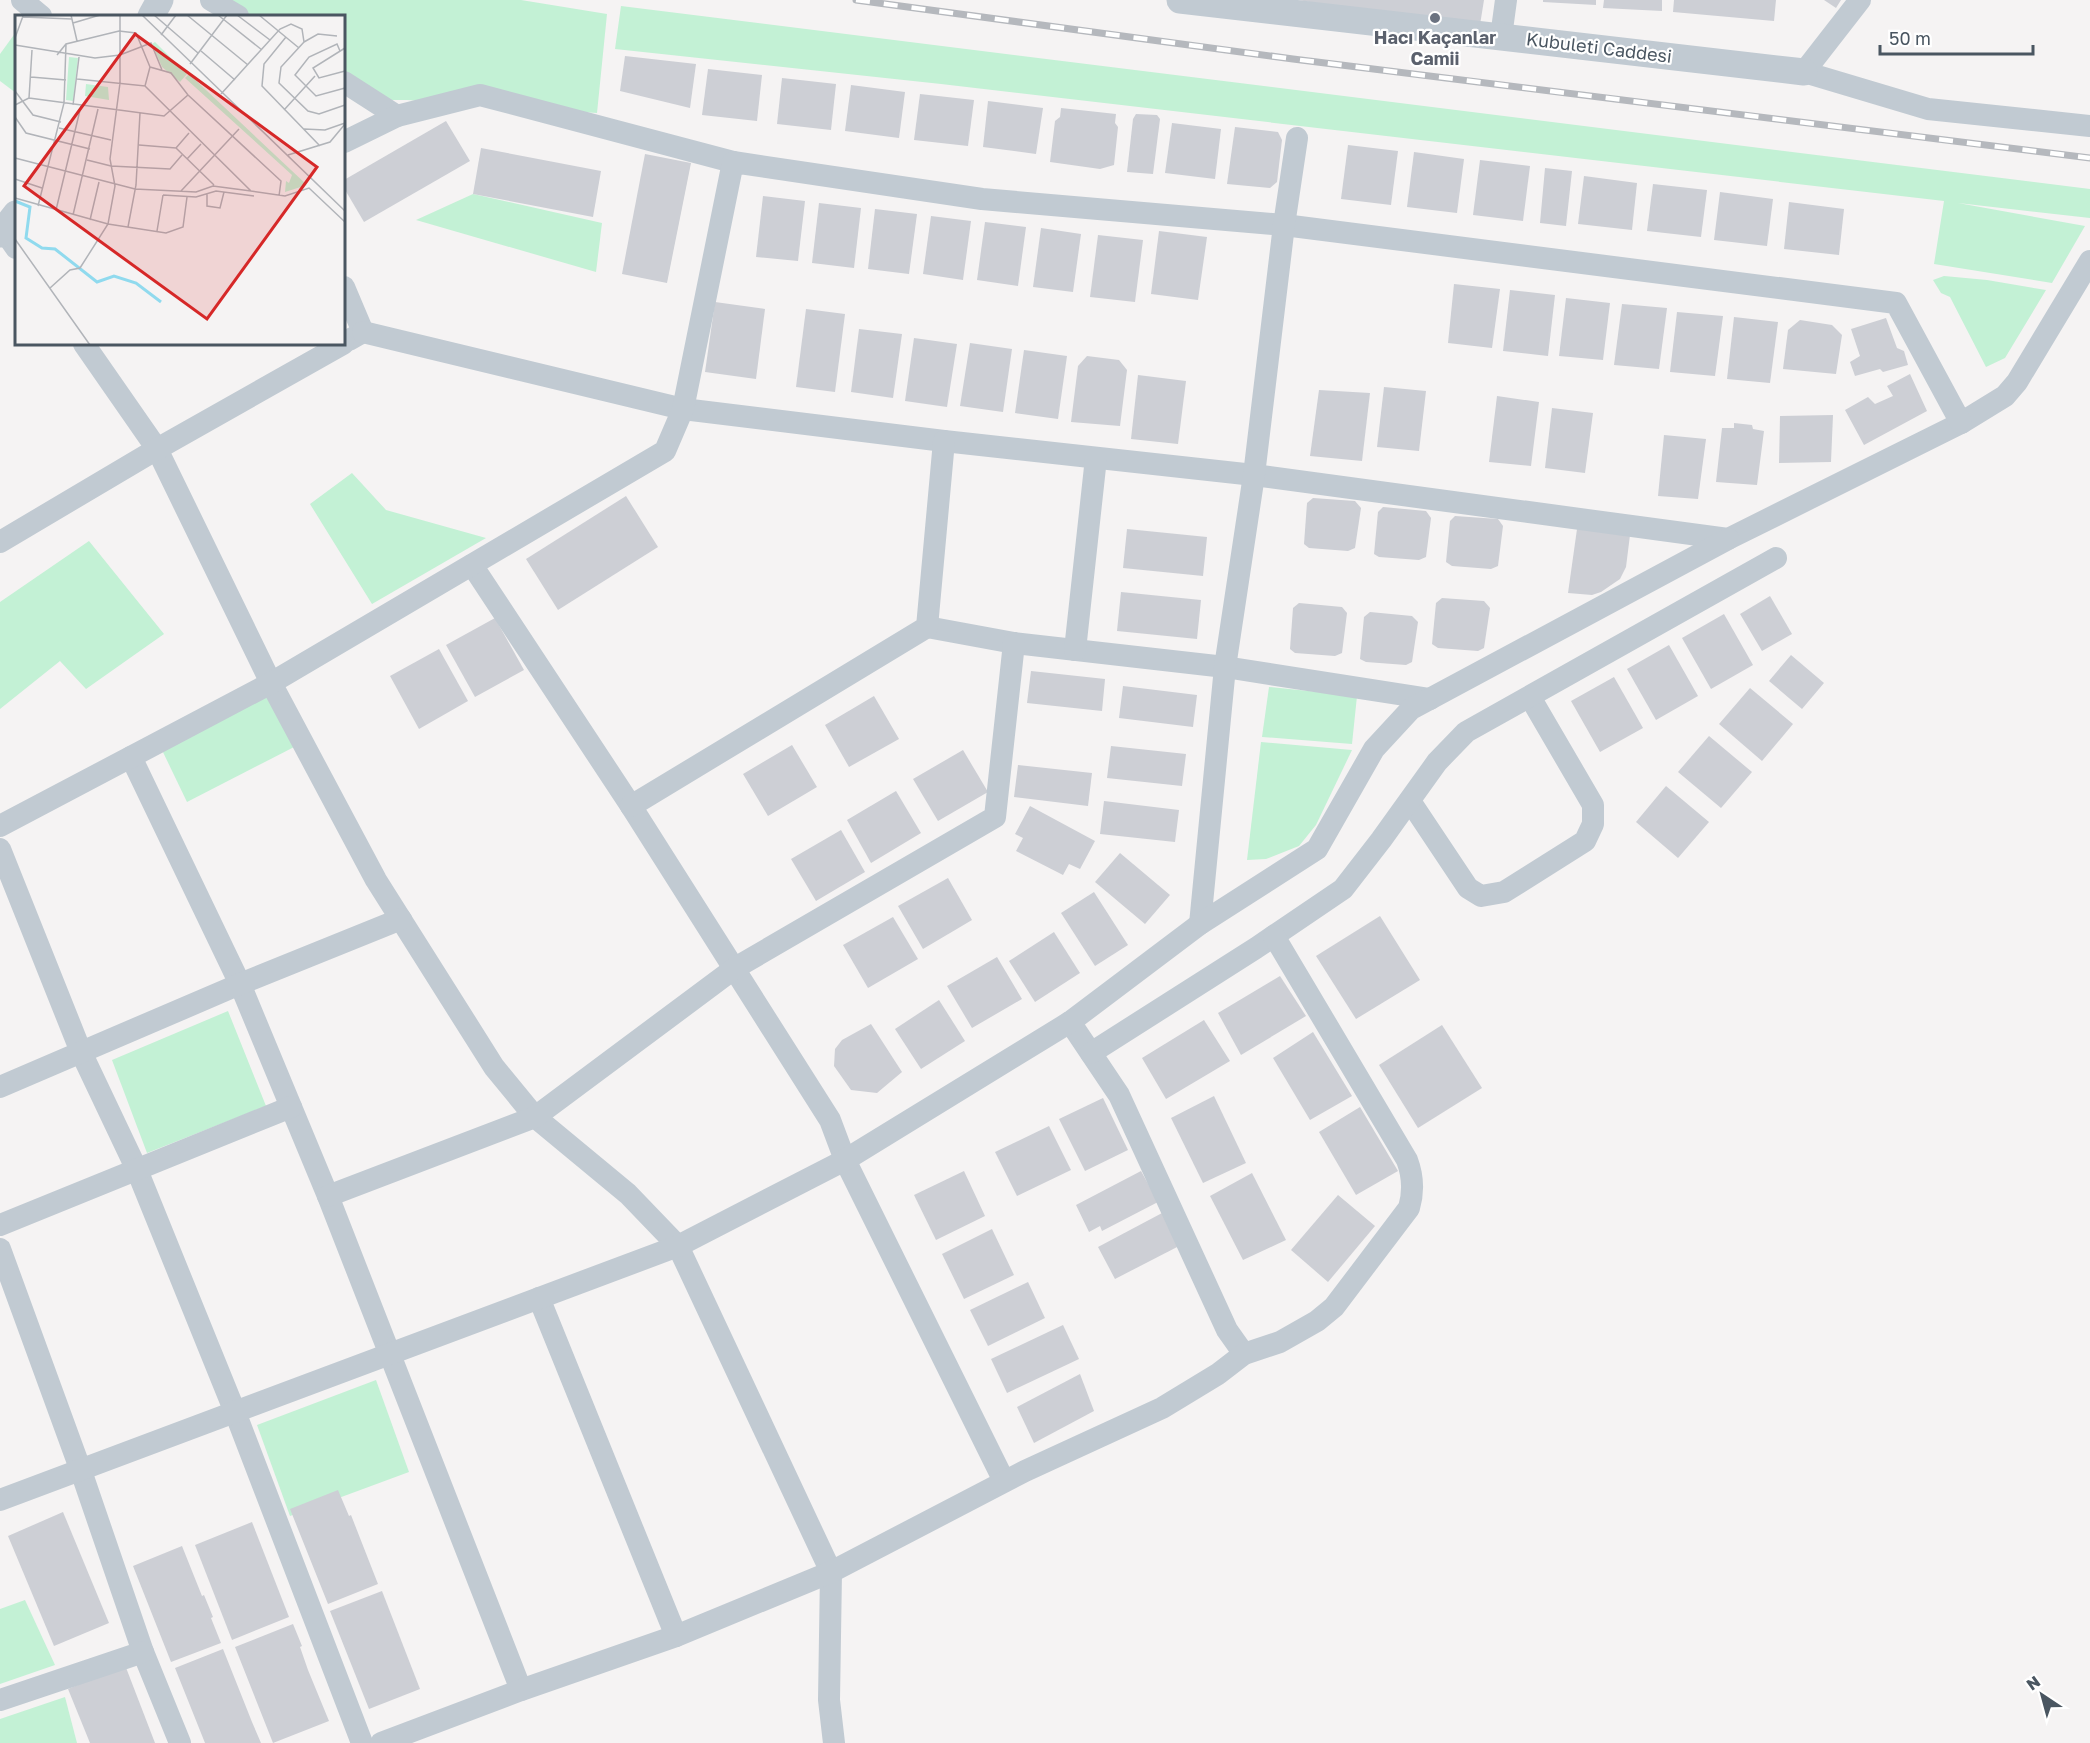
<svg xmlns="http://www.w3.org/2000/svg" width="2090" height="1743" font-family="'Golos Text',sans-serif">
<rect width="100%" height="100%" fill="#f5f3f3"/>
<g fill="#c3f1d5">
<path d="M220 0H521L607 14 597 113 407 100H384L344 76V16H246Z"/>
<path d="M621 6 2090 189V218L1958 203 2085 226 2052 283 1934 264 1944 201 941 84 615 49Z"/>
<path d="M16 32V93L0 81V54Z"/>
<path d="M473 194 602 223 596 272 416 220Z"/>
<path d="M1944 276 1987 280 2046 290 2005 358 1986 367 1950 297 1941 293 1933 280Z"/>
<path d="M352 473 386 510 486 538 372 604 310 504Z"/>
<path d="M89 541 164 634 86 689 60 661 0 709V602Z"/>
<path d="M1269 687 1357 696 1352 744 1262 737Z"/>
<path d="M269 689 298 745 187 802 161 748Z"/>
<path d="M1261 742 1352 750 1316 825 1299 846 1266 859 1247 860Z"/>
<path d="M228 1011 266 1106 147 1153 112 1060Z"/>
<path d="M376 1380 409 1472 290 1516 257 1425Z"/>
<path d="M25 1600 55 1665 0 1684V1609Z"/>
<path d="M65 1697 77 1743H0V1719Z"/>
</g>
<g fill="#cdcfd5">
<path d="M1298 0H1484L1479 31Z"/>
<path d="M1543 0H1596V5L1543 2Z"/>
<path d="M1604 0H1662V11L1603 8Z"/>
<path d="M1674 0H1776L1774 21 1673 12Z"/>
<path d="M1824 0H1841L1836 8Z"/>
<path d="M625 56 696 64 690 108 620 91Z"/>
<path d="M708 69 762 75 757 121 702 115Z"/>
<path d="M782 78 836 84 831 130 777 124Z"/>
<path d="M851 85 905 92 899 138 845 131Z"/>
<path d="M920 94 974 100 968 146 914 140Z"/>
<path d="M988 101 1043 108 1036 154 983 147Z"/>
<path d="M1061 108 1116 114 1115 123 1118 127 1114 165 1100 169 1050 162 1055 121 1060 117Z"/>
<path d="M1136 114 1157 115 1160 119 1153 174 1127 172 1133 119Z"/>
<path d="M446 121 470 161 364 222 344 188V180Z"/>
<path d="M1172 123 1221 129 1215 179 1165 173Z"/>
<path d="M1235 127 1278 132 1282 140 1277 182 1270 188 1227 184Z"/>
<path d="M1348 145 1398 151 1391 205 1341 199Z"/>
<path d="M481 148 601 171 593 217 473 194Z"/>
<path d="M1414 152 1464 159 1457 213 1407 207Z"/>
<path d="M645 154 691 163 667 283 622 274Z"/>
<path d="M1480 160 1530 166 1523 221 1473 215Z"/>
<path d="M1545 168 1572 171 1566 226 1540 223Z"/>
<path d="M1584 176 1637 183 1632 230 1578 224Z"/>
<path d="M1653 184 1707 190 1701 237 1647 231Z"/>
<path d="M1720 192 1773 199 1767 246 1714 240Z"/>
<path d="M763 196 805 201 798 261 756 257Z"/>
<path d="M1789 202 1844 209 1839 255 1784 249Z"/>
<path d="M819 203 861 208 854 268 812 263Z"/>
<path d="M875 209 917 214 909 274 868 269Z"/>
<path d="M931 216 971 221 963 280 923 274Z"/>
<path d="M985 222 1026 227 1018 286 977 280Z"/>
<path d="M1041 228 1081 234 1073 292 1033 287Z"/>
<path d="M1159 231 1207 237 1198 300 1151 294Z"/>
<path d="M1098 235 1143 240 1135 302 1090 297Z"/>
<path d="M1454 284 1500 289 1492 348 1448 343Z"/>
<path d="M1510 290 1555 295 1548 356 1503 351Z"/>
<path d="M1566 298 1610 303 1603 360 1559 356Z"/>
<path d="M715 302 765 309 756 379 705 372Z"/>
<path d="M1622 304 1667 308 1659 369 1614 365Z"/>
<path d="M806 309 845 314 835 392 796 387Z"/>
<path d="M1677 312 1723 316 1715 376 1670 372Z"/>
<path d="M1734 317 1778 322 1770 383 1727 379Z"/>
<path d="M1886 318 1897 348 1904 351 1908 365 1883 372 1880 369 1855 376 1850 362 1860 356 1851 329Z"/>
<path d="M1800 320 1832 325 1842 335 1836 374 1783 369 1788 330Z"/>
<path d="M859 329 902 334 893 398 851 392Z"/>
<path d="M914 338 957 344 947 407 905 401Z"/>
<path d="M970 343 1012 349 1003 412 960 406Z"/>
<path d="M1024 350 1067 356 1058 419 1015 413Z"/>
<path d="M1087 356 1119 360 1127 370 1120 426 1071 422 1078 366Z"/>
<path d="M1910 374 1927 411 1864 445 1845 410 1868 397 1875 404 1893 396 1887 386Z"/>
<path d="M1138 375 1186 381 1178 444 1131 439Z"/>
<path d="M1384 387 1426 391 1419 451 1377 447Z"/>
<path d="M1319 390 1370 393 1362 461 1310 456Z"/>
<path d="M1497 396 1539 402 1531 466 1489 462Z"/>
<path d="M1552 408 1593 413 1585 473 1545 468Z"/>
<path d="M1833 415 1831 462 1779 463 1780 416Z"/>
<path d="M1734 423 1752 425 1753 429 1764 431 1757 485 1716 482 1722 428H1734Z"/>
<path d="M1664 435 1706 439 1698 499 1658 496Z"/>
<path d="M626 496 658 547 558 610 526 559Z"/>
<path d="M1313 498 1355 501 1361 508 1355 548 1348 551 1309 548 1304 544 1307 503Z"/>
<path d="M1383 507 1426 511 1431 518 1426 557 1419 560 1379 557 1374 554 1378 512Z"/>
<path d="M1455 516 1498 519 1503 526 1498 566 1491 569 1452 566 1446 562 1450 521Z"/>
<path d="M1127 529 1207 537 1203 576 1123 568Z"/>
<path d="M1577 529 1630 535 1626 567 1620 579 1601 592 1592 595 1568 593Z"/>
<path d="M1121 592 1201 600 1197 639 1117 631Z"/>
<path d="M1770 596 1792 634 1762 651 1740 614Z"/>
<path d="M1442 598 1484 601 1490 608 1484 648 1478 651 1438 648 1432 644 1436 603Z"/>
<path d="M1299 603 1342 607 1347 613 1342 653 1335 656 1295 653 1290 649 1293 608Z"/>
<path d="M1370 612 1412 616 1418 622 1412 662 1406 665 1366 662 1360 659 1364 617Z"/>
<path d="M1724 614 1753 665 1711 689 1682 638Z"/>
<path d="M495 618 524 670 475 697 446 645Z"/>
<path d="M1669 645 1698 696 1656 720 1627 669Z"/>
<path d="M439 649 468 701 419 729 390 676Z"/>
<path d="M1791 655 1824 683 1802 709 1769 681Z"/>
<path d="M1031 671 1105 679 1102 711 1027 703Z"/>
<path d="M1614 677 1643 728 1600 752 1571 701Z"/>
<path d="M1123 686 1197 695 1193 727 1119 718Z"/>
<path d="M1750 688 1793 724 1762 761 1719 724Z"/>
<path d="M874 696 899 739 849 767 825 725Z"/>
<path d="M1709 736 1752 772 1721 808 1678 772Z"/>
<path d="M792 745 817 787 768 816 743 774Z"/>
<path d="M1111 746 1186 754 1182 786 1107 778Z"/>
<path d="M963 750 988 792 938 821 913 779Z"/>
<path d="M1018 765 1092 773 1088 806 1014 797Z"/>
<path d="M1666 786 1709 822 1678 858 1636 822Z"/>
<path d="M896 791 921 833 871 863 847 820Z"/>
<path d="M1104 801 1179 810 1175 842 1100 834Z"/>
<path d="M1030 806 1095 841 1080 869 1069 864 1063 875 1016 851 1023 838 1015 834Z"/>
<path d="M841 830 865 872 816 901 791 859Z"/>
<path d="M1120 853 1170 895 1145 924 1095 882Z"/>
<path d="M948 878 972 920 923 949 898 906Z"/>
<path d="M1094 892 1128 945 1095 966 1061 913Z"/>
<path d="M1380 916 1420 980 1356 1019 1316 956Z"/>
<path d="M893 917 918 959 868 988 843 945Z"/>
<path d="M1054 932 1080 973 1035 1002 1009 961Z"/>
<path d="M997 957 1022 999 972 1028 947 986Z"/>
<path d="M1280 976 1306 1016 1241 1055 1218 1013Z"/>
<path d="M939 1000 965 1041 921 1069 895 1029Z"/>
<path d="M1204 1020 1230 1061 1166 1099 1142 1058Z"/>
<path d="M871 1024 902 1072 877 1093 851 1090 834 1066 835 1049 842 1040Z"/>
<path d="M1442 1025 1482 1088 1418 1128 1379 1065Z"/>
<path d="M1313 1032 1352 1096 1310 1120 1273 1058Z"/>
<path d="M1214 1096 1246 1163 1203 1183 1171 1118Z"/>
<path d="M1103 1098 1128 1150 1085 1171 1059 1119Z"/>
<path d="M1360 1107 1398 1171 1356 1195 1319 1132Z"/>
<path d="M1049 1126 1071 1170 1017 1196 995 1152Z"/>
<path d="M964 1171 985 1216 936 1240 914 1195Z"/>
<path d="M1141 1171 1158 1202 1102 1231 1100 1226 1089 1232 1076 1205Z"/>
<path d="M1252 1173 1286 1240 1243 1260 1210 1196Z"/>
<path d="M1338 1195 1375 1226 1328 1282 1291 1250Z"/>
<path d="M1164 1212 1181 1245 1115 1279 1098 1247Z"/>
<path d="M992 1229 1014 1275 964 1299 942 1254Z"/>
<path d="M1028 1282 1045 1318 988 1346 970 1310Z"/>
<path d="M1063 1325 1079 1359 1007 1393 991 1359Z"/>
<path d="M1080 1374 1094 1411 1034 1443 1017 1407Z"/>
<path d="M338 1490 349 1516 351 1515 378 1584 328 1604 290 1509Z"/>
<path d="M63 1512 109 1623 54 1646 8 1536Z"/>
<path d="M252 1522 289 1617 232 1640 195 1545Z"/>
<path d="M182 1546 202 1596 204 1595 213 1617 211 1618 221 1643 171 1662 133 1566Z"/>
<path d="M382 1591 420 1689 369 1709 330 1611Z"/>
<path d="M293 1624 302 1646 300 1647 308 1670 329 1721 273 1743 235 1647Z"/>
<path d="M223 1649 252 1722 261 1743H205L175 1668Z"/>
<path d="M125 1665 155 1743H90L68 1689Z"/>
</g>
<g fill="none" stroke-linecap="round" stroke-linejoin="round">
<g stroke="#c1cad2" stroke-width="22">
<path d="M22 0 41 16"/>
<path d="M211 0 238 16"/>
<path d="M1860 0 1804 72 1928 109 2090 126"/>
<path d="M1501 37 1506 0"/>
<path d="M344 82 397 116"/>
<path d="M344 142 397 116 480 95 733 162"/>
<path d="M0 225 16 248"/>
<path d="M344 287 363 332 349 340"/>
<path d="M363 332 683 409 944 441 1254 475 1728 539 1961 423 2005 396 2017 382 2090 261"/>
<path d="M84 344 157 449 271 683 376 880 494 1067 535 1117 628 1194 678 1246 831 1572 829 1700 834 1743"/>
<path d="M0 542 157 449 343 344"/>
<path d="M472 565 631 806 830 1120 845 1160 1004 1481"/>
<path d="M927 627 1014 643 1225 667 1430 699"/>
<path d="M1075 650 1096 458"/>
<path d="M131 757 240 984 328 1196 521 1690"/>
<path d="M1410 801 1468 888 1481 896 1504 892 1585 841 1593 824V805L1530 697"/>
<path d="M631 806 927 627 944 441"/>
<path d="M0 826 271 683 665 451 683 409 733 162 982 199 1284 225 1896 303 1961 423"/>
<path d="M0 849 81 1052 137 1170 235 1412 362 1743"/>
<path d="M1200 924 1225 667 1254 475 1284 225 1297 138"/>
<path d="M1070 1022 1119 1095 1227 1330 1244 1354"/>
<path d="M1091 1053 1256 948 1343 889 1381 840 1437 762 1466 732 1776 558"/>
<path d="M0 1087 240 984 401 919"/>
<path d="M328 1196 535 1117 735 968 995 817 1014 643"/>
<path d="M0 1225 291 1107"/>
<path d="M0 1249 81 1471 143 1652 180 1743"/>
<path d="M539 1298 676 1636"/>
<path d="M0 1500 678 1246 845 1160 1070 1022 1200 924 1317 849 1374 749 1411 709 1728 539"/>
<path d="M0 1700 143 1652"/>
<path d="M381 1743 521 1690 676 1636 831 1572 1025 1471 1162 1408 1218 1374 1244 1354 1280 1342 1317 1321 1334 1307 1409 1208C1414 1191 1413 1176 1407 1160L1274 936"/>
</g>
<g stroke="#c1cad2" stroke-width="27">
<path d="M1180 0 1804 72"/>
<path d="M151 16 160 0"/>
<path d="M0 234 16 214"/>
</g>
<defs>
<path id="rail" d="M856 0 1293 59 2090 158"/>
</defs>
<use href="#rail" stroke="#b5b8bd" stroke-width="7"/>
<use href="#rail" stroke="#fff" stroke-width="4.5" stroke-dasharray="14" stroke-linecap="butt"/>
</g>
<circle fill="#6b7280" stroke="#fff" stroke-width="2" cx="1435" cy="18" r="6"/>
<g text-anchor="middle" stroke-width="4.5" stroke-linejoin="round" paint-order="stroke">
<g font-size="18" font-weight="bold" fill="#5b616d" stroke="#fff">
<text x="1435" y="44">Hacı Kaçanlar<tspan x="1435" dy="21">Camii</tspan></text>
</g>
<g font-size="18" fill="#4a5661" stroke="#fff">
<text transform="translate(1599 48) rotate(7)" y="6">Kubuleti Caddesi</text>
</g>
</g>
<g transform="translate(15 15)">
<rect width="330" height="330" fill="#f5f3f3"/>
<path d="M140 27 172 59 165 67 147 52 137 29ZM54 42 63 43 58 86 51 85ZM174 59 292 170 270 177 271 166 274 168 277 160 170 63ZM71 69 93 72 94 85 70 81Z" fill="#c3f1d5"/>
<path fill="none" stroke="#90daee" stroke-width="3" d="M0 186 15 192 11 223 27 233 40 234 82 267 99 261 121 268 146 287"/>
<path fill="none" stroke="#b1b4b9" stroke-width="1.5" d="M56 0 62 26M127 0 330 196M139 0 183 38M172 0 233 50M203 0 247 35M222 0 255 25M244 0 284 33M8 2 57 4M58 8 85 0M146 20 161 0M271 22 249 49 247 71 305 131M0 23 8 1M289 27 303 19 322 21M0 30 80 43 105 40 136 28 147 55M330 33 298 53 304 63 330 56M186 36 220 65M325 36 322 29 294 42 280 60 301 81 330 73M42 40 51 29 104 16 121 18 135 52 130 71 62 64M175 49 212 0M135 52 156 58 173 80M16 62 51 65M130 71 236 176 270 181 294 173 330 207M0 76 18 100 46 107M206 79 265 14 276 9 287 14 289 27 266 52 264 68 293 96 304 99 330 90M14 83 149 101 173 80 266 166 264 181M0 90 14 83 17 35M58 90 64 42M269 95 300 61M0 102 11 118 75 134M44 113 96 125M289 114 310 115 330 108M124 130 161 133 174 118M161 133 199 170M273 140 315 127 330 109M0 143 120 174 181 177 198 171 236 176M172 144 186 129M72 145 96 151 155 154 167 140M0 164 27 173M166 176 224 114M192 179V191L205 193 209 177M148 180 181 182 201 176 239 181M0 183 93 209 151 218 168 212 172 182M23 191 49 88 51 29M41 195 66 91M58 200 83 94M75 205 84 167M113 212 121 170 125 98M142 216 148 180M0 224 75 330M35 273 55 255 65 253 93 209 100 171 95 144 105 68V0"/>
<path fill="#d62828" fill-opacity="0.15" stroke="#d62828" stroke-width="3" d="M120 19 302 152 192 304 9 171Z"/>
<rect width="330" height="330" fill="none" stroke="#4a5661" stroke-width="3"/>
</g>
<g transform="translate(2042 1695) rotate(324)" stroke="#ffffff" stroke-width="4.5" paint-order="stroke">
<path d="M0-4.5L10 22L0 15L-10 22Z" fill="#4a5661"/>
<text y="-9" font-size="16" font-weight="bold" text-anchor="middle" fill="#4a5661">N</text>
</g>
<path d="M1880 45v9h153v-9" fill="none" stroke="#4a5661" stroke-width="3"/>
<text x="1889" y="45" font-size="18" fill="#4a5661" stroke="#ffffff" stroke-width="4.5" paint-order="stroke">50 m</text>
</svg>
